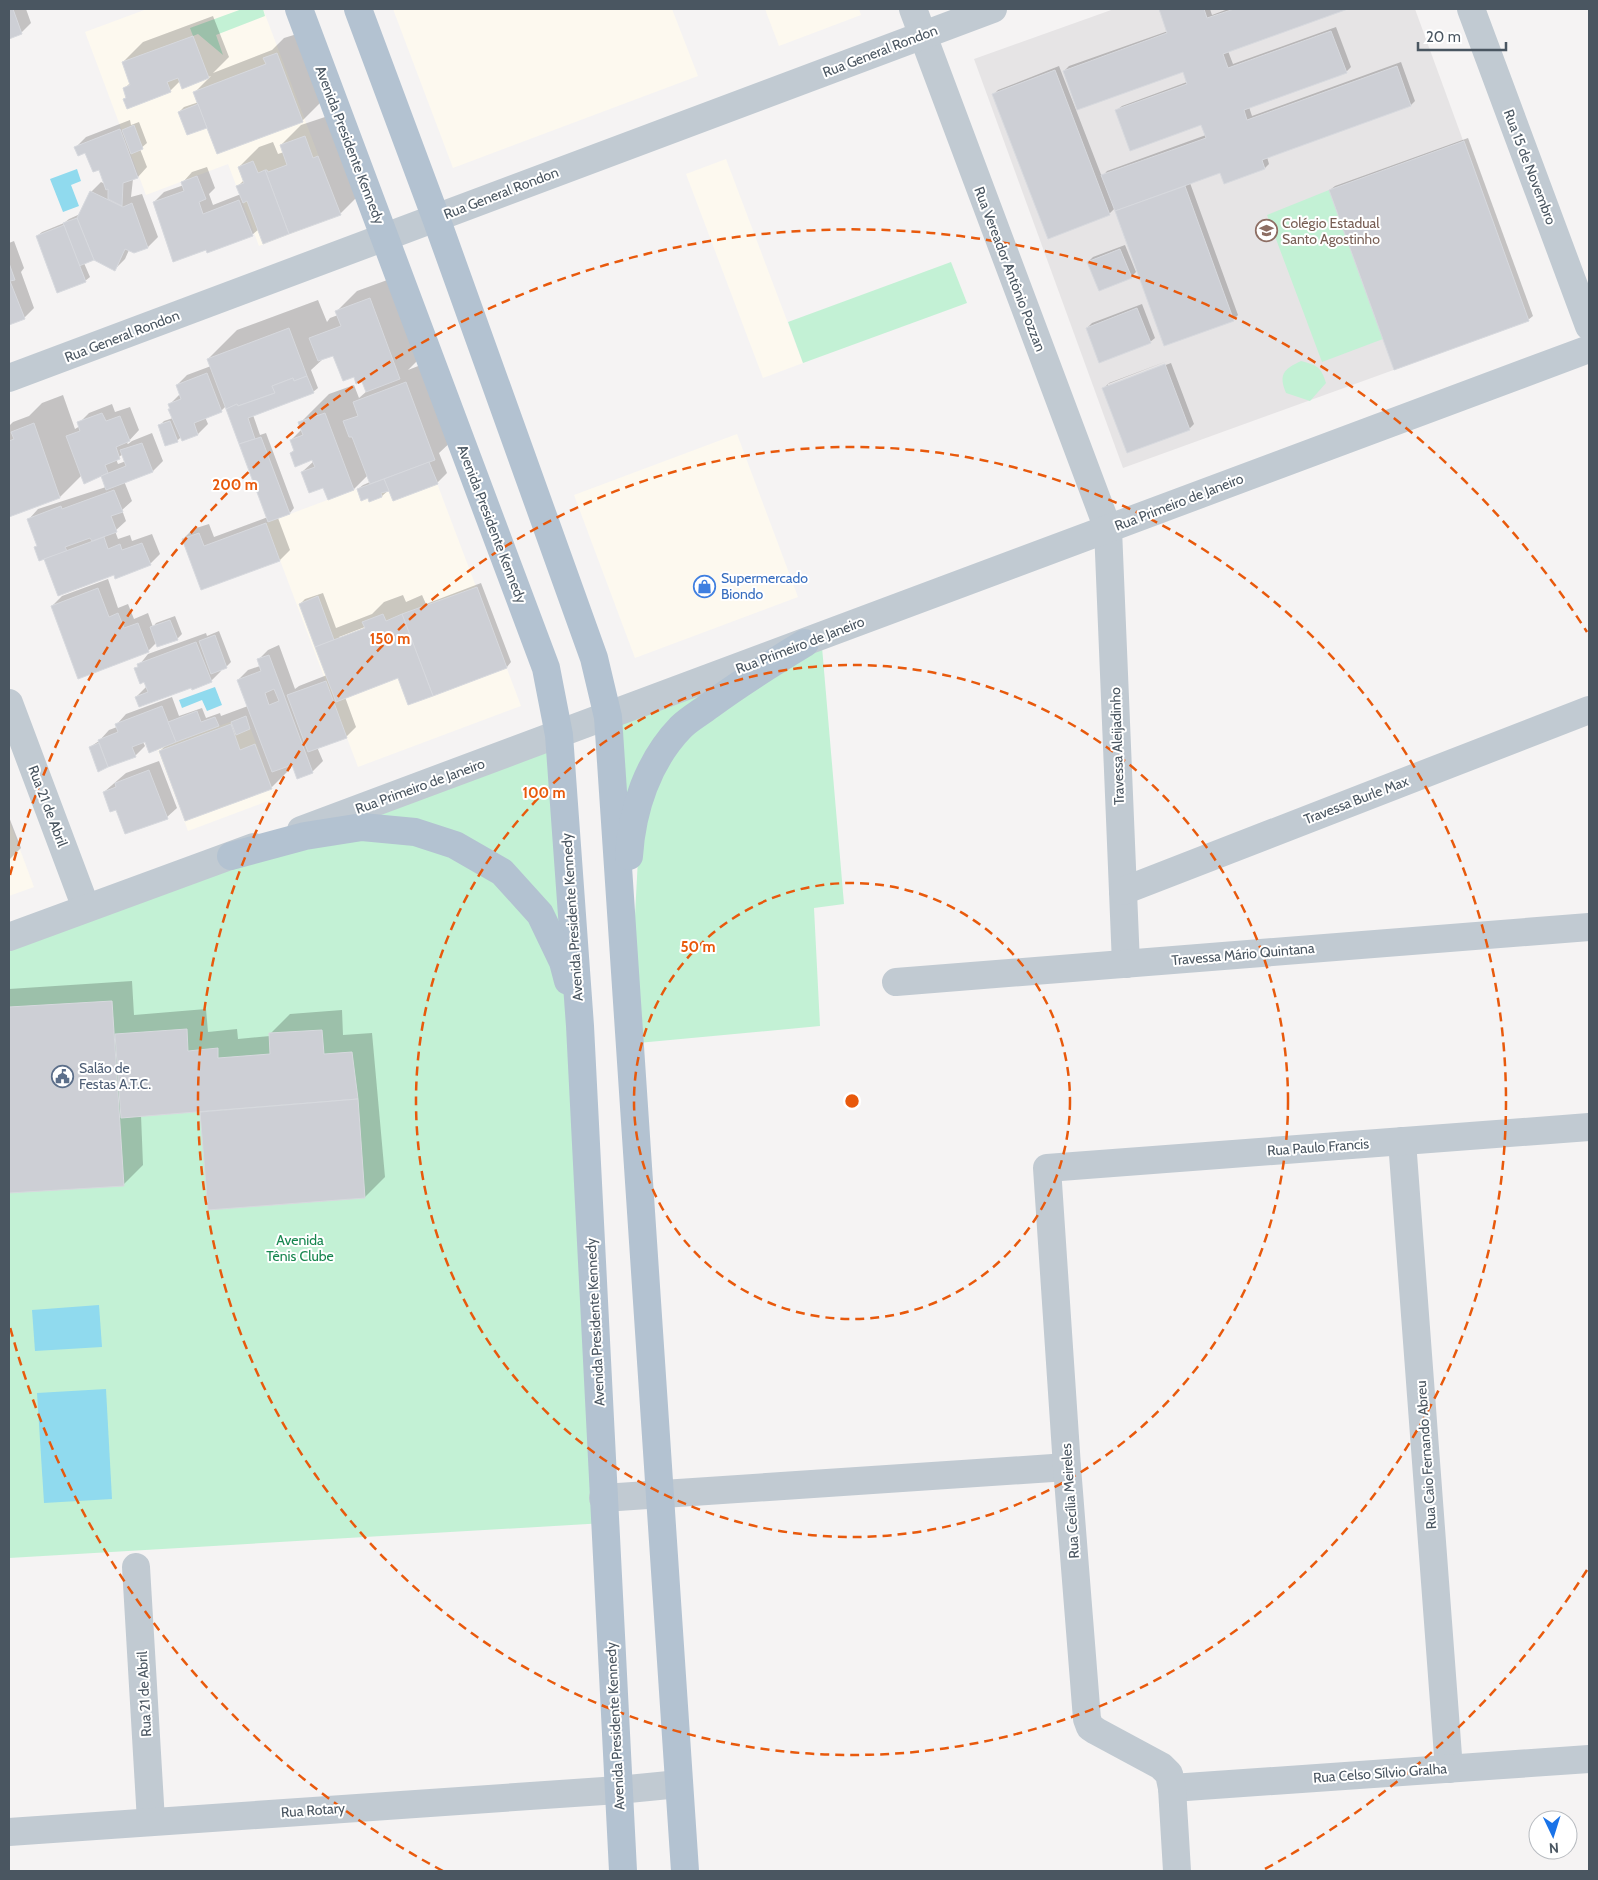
<svg xmlns="http://www.w3.org/2000/svg" width="1598" height="1880" font-family="Cabin,sans-serif">
<rect width="100%" height="100%" fill="#f5f3f3"/>
<g fill="#fdf9ef">
<path d="M147 9H263L341 215 259 246 228 164 146 195 85 32Z"/>
<path d="M393 9H672L698 76 453 168Z"/>
<path d="M765 9H859L861 15 779 46Z"/>
<path d="M726 159 803 363 763 378 686 174Z"/>
<path d="M737 434 798 597 635 658 574 495Z"/>
<path d="M429 462 521 706 358 767 266 523Z"/>
<path d="M246 716 276 798 188 831 157 749Z"/>
<path d="M9 820 34 887 9 896Z"/>
</g>
<path fill="#e6e4e5" d="M1114 9H1415L1529 321 1123 468 974 59Z"/>
<g fill="#c3f1d5">
<path d="M242 9H263L265 16 216 35 223 55 198 34 193 36 190 28Z"/>
<path d="M1329 190 1383 339 1322 362 1267 215Z"/>
<path d="M951 262 967 303 803 363 788 322Z"/>
<path d="M1301 361C1317 365 1321 367 1326 383L1310 401 1286 393C1278 374 1284 369 1301 361Z"/>
<path d="M822 647 844 904 814 908 820 1026 638 1043 633 954 639 839 644 811 669 761 695 731 786 665Z"/>
<path d="M759 665 683 720 624 822 613 721Z"/>
<path d="M549 747 564 938 529 888 367 814Z"/>
<path d="M362 827 502 872 563 962 605 1523 9 1558V937Z"/>
</g>
<g fill="#90daee">
<path d="M77 169 81 181 71 185 79 206 63 212 50 179Z"/>
<path d="M215 687 222 705 207 711 202 700 182 708 179 700Z"/>
<path d="M99 1305 102 1347 35 1351 32 1310Z"/>
<path d="M106 1389 112 1499 44 1503 37 1393Z"/>
</g>
<g fill="#0003" fill-rule="evenodd">
<path d="M9 9H26L31 23 21 33 9 38Z"/>
<path d="M1160 9H1210L1212 15 1228 9H1345L1228 51 1233 64 1336 27 1351 67 1346 72 1249 107 1252 116 1401 62 1415 101 1411 105 1267 157 1269 164 1265 168 1221 171 1190 183 1238 315 1233 320 1165 344 1115 208 1109 214 994 94 998 90 1059 66 1102 177 1107 171 1206 135 1202 124 1117 110 1122 106 1187 82 1183 70 1064 71 1069 66 1168 31Z"/>
<path d="M213 16 229 57 213 73 272 50 284 38 297 34 322 101 302 121 208 126 179 112 184 107 199 102 195 92 211 76 182 87 180 81 170 91 124 99 127 97 124 89 131 82 123 62 143 42Z"/>
<path d="M325 117 360 194 340 214 259 229 252 235 207 248 154 202 164 192 184 185 183 182 192 172 207 167 215 188 209 194 213 205 241 194 238 186 244 180 239 167 259 147 273 142 278 154 284 152 281 145 301 125Z"/>
<path d="M130 120 131 125 139 122 147 143 140 149 147 167 138 177 133 179 131 197 142 194 158 237 148 247 134 252 129 250 125 259 115 269 94 259 84 263 90 277 85 281 37 236 42 232 64 223 69 219 80 214 91 192 101 182 105 184 100 169 86 151 76 147 86 137Z"/>
<path d="M1468 138 1533 316 1528 320 1330 190 1335 186Z"/>
<path d="M14 241 24 268 21 272 34 308 24 318 9 324V243Z"/>
<path d="M1125 245 1136 272 1131 277 1088 262 1093 257Z"/>
<path d="M390 279 420 358 408 370 426 363 454 439 439 453 447 473 437 483 390 489 382 496 369 501 368 497 358 489 363 485 370 482 368 475 354 489 328 499 324 486 302 472 314 461 313 459 291 453 295 449 291 440 302 429 300 423 329 394 354 385 359 398 367 391 363 380 355 375 334 354 324 358 311 370 318 388 313 392 253 415 260 435 266 433 294 508 290 513 278 518 290 550 280 560 202 589 183 539 193 529 209 524 214 537 268 517 226 406 221 411 205 417 208 424 198 434 181 437 177 441 159 426 164 421 173 418 169 410 171 408 170 404 180 394 177 385 187 375 211 366 208 359 237 330 318 300 327 322 330 318 338 315 337 311 357 291Z"/>
<path d="M1142 304 1155 338 1150 342 1087 328 1092 323Z"/>
<path d="M1170 360 1108 384V387L1171 363 1194 424 1189 429 1104 388 1109 383Z"/>
<path d="M63 395 75 429 80 426 79 423 89 413 112 404 115 412 130 407 139 430 127 443 128 444 132 441 152 433 163 461 153 471 124 481 132 501 122 510 126 521 115 531 118 539 130 535 132 541 152 534 160 554 150 564 114 574 38 545 29 519 38 509 106 487 102 476 82 475 60 497 9 516V426L13 422 29 416 42 403ZM123 454 126 461 118 464 116 459Z"/>
<path d="M108 579 118 608 128 604 134 619 148 613 153 627 156 623 175 616 182 634 177 639 157 642 148 651 52 606 62 596Z"/>
<path d="M481 583 511 662 507 667 399 677 345 697 356 727 346 737 317 747 323 761 313 771 297 777 292 763 290 764 291 768 271 788 160 751 167 744 145 740 143 742 145 746 135 756 107 766 90 747 99 741 109 730 117 727V724L126 714 172 697 179 716 202 708 206 718 220 713 221 716 248 706 238 680 248 670 260 666 258 660 268 650 279 645 295 689 299 686 327 675 300 604 305 599 323 593 336 628 372 614 384 602 403 595 406 602 422 595 426 604ZM370 625 371 627 339 639V637Z"/>
<path d="M219 631 231 662 226 667 220 669 221 671 211 681 136 697 147 686 136 669 148 654 206 633 207 636Z"/>
<path d="M159 761 177 808 167 817 117 808 104 792 126 773Z"/>
<path d="M9 817 21 848 9 860Z"/>
<path d="M132 981 134 1015 206 1009 208 1032 237 1029 238 1039 270 1036V1034L290 1014 342 1010 343 1035 372 1033 385 1177 365 1197 209 1209 201 1110 141 1115 143 1165 123 1185 9 1192V989Z"/>
</g>
<g fill="#cdcfd5" stroke="#d7d9de" fill-rule="evenodd">
<path d="M9 9H13L22 34 9 39Z"/>
<path d="M1159 9H1204L1207 18 1234 9H1348L1223 54 1228 68 1331 31 1347 73 1244 110 1247 120 1397 66 1411 106 1262 160 1265 169 1224 184 1220 173 1115 211 1101 175 1206 138 1201 125 1130 151 1115 110 1187 84 1183 72 1077 110 1063 71 1167 33Z"/>
<path d="M193 36 209 78 182 89 178 78 167 82 171 92 127 109 123 99 126 98 123 88 130 85 122 62Z"/>
<path d="M277 53 303 122 217 154 193 92 266 64 263 58Z"/>
<path d="M1055 70 1110 215 1048 239 992 94Z"/>
<path d="M198 104 207 128 187 135 178 112Z"/>
<path d="M134 125 143 149 131 154 122 130Z"/>
<path d="M120 129 138 178 123 183 122 206 108 199V189L106 190 99 170 93 172 85 153 78 156 74 147Z"/>
<path d="M305 136 313 158 318 156 341 215 289 234 265 170H267L268 172 287 165 280 145Z"/>
<path d="M1464 141 1529 321 1394 370 1329 190Z"/>
<path d="M253 161 258 173 265 170 289 234 263 244 247 201 243 203 236 186 244 183 238 167Z"/>
<path d="M197 176 206 199 199 202 203 214 239 200 253 236 207 253 206 250 173 262 153 202 184 191 181 182Z"/>
<path d="M1185 186 1234 321 1164 346 1115 211Z"/>
<path d="M90 191 123 207 132 203 148 248 134 253 125 249 115 271 94 260 77 218Z"/>
<path d="M77 218 94 260 79 266 63 223Z"/>
<path d="M64 225 86 282 57 293 36 236Z"/>
<path d="M1120 249 1132 278 1099 291 1087 262Z"/>
<path d="M9 263 15 280 10 281 25 319 9 325Z"/>
<path d="M370 298 400 379 366 392 362 382 356 384 354 377 343 381 333 356 318 361 309 338 341 326 335 311Z"/>
<path d="M1137 308 1151 343 1099 363 1086 328Z"/>
<path d="M289 328 307 376 294 381 293 378 272 386 275 393 238 406 237 404 226 409 207 359Z"/>
<path d="M1165 364 1190 430 1127 453 1102 388Z"/>
<path d="M207 373 222 412 194 423 198 435 182 441 168 409H170L168 404 181 399 176 385Z"/>
<path d="M307 376 314 393 248 418 255 439 239 444 226 409 237 404 238 406 275 393 272 386 293 378 294 381Z"/>
<path d="M406 382 435 460 370 484 352 437H349L343 421 358 416 353 402Z"/>
<path d="M102 413 106 421 120 416 130 441 116 447 120 459 105 465 108 473 84 484 66 436 80 431 77 422Z"/>
<path d="M325 413 354 490 328 500 323 488 309 493 301 472 315 467 312 460 295 467 290 453 294 451 290 440 303 435 298 422Z"/>
<path d="M170 421 178 442 165 446 158 425Z"/>
<path d="M34 423 60 498 9 517V441L14 439 11 432Z"/>
<path d="M261 437 290 514 268 522 239 444Z"/>
<path d="M142 443 153 472 106 490 101 476 126 466 120 450Z"/>
<path d="M429 462 438 484 393 501 384 479Z"/>
<path d="M384 479 389 491 381 493 382 497 369 502 368 498 361 501 357 489Z"/>
<path d="M114 490 123 512 111 516 117 532 92 541 90 538 65 547 67 551 39 561 34 547 37 546 27 519 61 506 62 509Z"/>
<path d="M266 523 280 561 201 590 182 539 199 533 204 546Z"/>
<path d="M104 537 108 549 120 544 122 550 142 543 151 565 115 579 114 575 58 596 44 559Z"/>
<path d="M477 587 507 668 433 696 402 614Z"/>
<path d="M98 588 109 617 118 613 124 628 138 623 149 652 78 679 51 606Z"/>
<path d="M318 596 334 640 315 647 299 604Z"/>
<path d="M383 614 386 621 402 614 433 696 408 705 398 678 336 702 315 647 365 628 362 622Z"/>
<path d="M170 620 178 640 157 647 150 627Z"/>
<path d="M215 635 227 668 211 674 199 641Z"/>
<path d="M196 642 212 682 192 690 191 688 139 707 135 697 148 692 144 682 140 684 134 668 138 667 137 664Z"/>
<path d="M269 655 313 773 297 779 292 765 272 772 237 680 261 671 257 659ZM274 689 279 701 269 705 265 693Z"/>
<path d="M326 681 347 738 308 752 287 695Z"/>
<path d="M162 706 176 742 149 753 145 742 132 747 136 757 108 767 98 740 118 732 115 724Z"/>
<path d="M197 711 201 722 215 717 219 726 176 742 168 722Z"/>
<path d="M246 716 250 729 236 735 231 722Z"/>
<path d="M231 724 240 750 255 744 272 789 185 821 159 751Z"/>
<path d="M99 743 108 767 98 772 89 747Z"/>
<path d="M149 770 168 819 125 834 116 810 110 812 103 792 116 787 115 783Z"/>
<path d="M112 1001 124 1186 9 1193V1007Z"/>
<path d="M187 1029 188 1051 218 1048V1058L270 1054 269 1033 322 1030 324 1054 352 1052 358 1099 121 1118 115 1034Z"/>
<path d="M358 1099 365 1198 208 1210 200 1112Z"/>
</g>
<g fill="none" stroke-linecap="round" stroke-linejoin="round">
<g stroke="#c1cad2" stroke-width="28">
<path d="M913 9 1108 529 1126 964"/>
<path d="M1471 9 1589 326"/>
<path d="M9 378 993 9"/>
<path d="M9 703 86 908"/>
<path d="M1123 891 1589 710"/>
<path d="M896 982 1589 927"/>
<path d="M1402 1141 1449 1769"/>
<path d="M603 1498 1067 1467"/>
<path d="M136 1567 151 1821"/>
<path d="M1172 1788 1589 1759"/>
<path d="M9 1832 618 1790 679 1784"/>
<path d="M1177 1871 1172 1788 1169 1774 1161 1766 1096 1731 1090 1727 1087 1719 1067 1467 1047 1168 1589 1127"/>
</g>
<g stroke="#c1cad2" stroke-width="28">
<path d="M301 830 1589 349"/>
<path d="M9 937 254 847"/>
</g>
<g stroke="#b3c2d1" stroke-width="28">
<path d="M299 9 546 668 559 735 580 1026 623 1871"/>
<path d="M358 9 436 218 594 658 608 717 685 1871"/>
<path d="M231 856 305 836 362 827 415 832 455 845 502 872 540 914 563 962 568 981"/>
<path d="M629 856C632 809 648 761 681 727 689 719 700 713 709 706 740 683 772 663 805 643"/>
</g>
</g>
<g fill="none" stroke="#e8590c" stroke-width="2.5" stroke-dasharray="9 6">
<circle cx="852" cy="1101" r="218"/>
<circle cx="852" cy="1101" r="436"/>
<circle cx="852" cy="1101" r="654"/>
<path d="M1587 1570A872 872 0 0 1 1261 1871M443 1871A872 872 0 0 1 10 1327M10 875A872 872 0 0 1 1587 632"/>
</g>
<defs>
<symbol id="university-ring" viewBox="-11 -11 22 22"><circle r="9.5" fill="#fff" stroke="#8d6e63" stroke-width="1.5"/><path d="M0-5L7-2L0 1L-7-2ZM-4 1L0 2.5L4 1V4Q0 6-4 4Z" fill="#8d6e63"/></symbol>
<symbol id="shop-ring" viewBox="-11 -11 22 22"><circle r="9.5" fill="#fff" stroke="#3f7fe0" stroke-width="1.5"/><path d="M-5-2.5h2.3a2.7 3.5 0 0 1 5.4 0H5L5.5 6h-11ZM-1.5-2.5h3a1.5 2.3 0 0 0-3 0Z" fill="#3f7fe0"/></symbol>
<symbol id="civic-ring" viewBox="-11 -11 22 22"><circle r="9.5" fill="#fff" stroke="#5c6f8a" stroke-width="1.5"/><path d="M-.6-6.5H3V-4.5H.6V-3L4-1V1h2V6H-6V1h2V-1L-.6-3ZM-1.2 2.5V6h2.4V2.5Z" fill="#5c6f8a"/></symbol>
</defs>
<g fill-rule="evenodd">
<use href="#university-ring" x="1254" y="218" width="25" height="25"/>
<use href="#shop-ring" x="692" y="574" width="25" height="25"/>
<use href="#civic-ring" x="50" y="1064" width="25" height="25"/>
</g>
<g text-anchor="middle" stroke-width="4" stroke-linejoin="round" paint-order="stroke">
<g font-size="14" fill="#4a5661" stroke="#fff">
<text transform="translate(880 51) rotate(-21)" y="5">Rua General Rondon</text>
<text transform="translate(350 145) rotate(69)" y="5">Avenida Presidente Kennedy</text>
<text transform="translate(1530 167) rotate(69)" y="5">Rua 15 de Novembro</text>
<text transform="translate(501 193) rotate(-21)" y="5">Rua General Rondon</text>
<text transform="translate(1010 269) rotate(69)" y="5">Rua Vereador Antônio Pozzan</text>
<text transform="translate(122 336) rotate(-21)" y="5">Rua General Rondon</text>
<text transform="translate(1179 502) rotate(-21)" y="5">Rua Primeiro de Janeiro</text>
<text transform="translate(492 524) rotate(69)" y="5">Avenida Presidente Kennedy</text>
<text transform="translate(800 645) rotate(-21)" y="5">Rua Primeiro de Janeiro</text>
<text transform="translate(1117 746) rotate(-92)" y="5">Travessa Aleijadinho</text>
<text transform="translate(420 786) rotate(-20)" y="5">Rua Primeiro de Janeiro</text>
<text transform="translate(1356 800) rotate(-21)" y="5">Travessa Burle Max</text>
<text transform="translate(48 806) rotate(69)" y="5">Rua 21 de Abril</text>
<text transform="translate(572 917) rotate(-94)" y="5">Avenida Presidente Kennedy</text>
<text transform="translate(1243 954) rotate(-5)" y="5">Travessa Mário Quintana</text>
<text transform="translate(1318 1147) rotate(-4)" y="5">Rua Paulo Francis</text>
<text transform="translate(595 1322) rotate(-93)" y="5">Avenida Presidente Kennedy</text>
<text transform="translate(1426 1455) rotate(-94)" y="5">Rua Caio Fernando Abreu</text>
<text transform="translate(1070 1501) rotate(-94)" y="5">Rua Cecília Meireles</text>
<text transform="translate(144 1694) rotate(-93)" y="5">Rua 21 de Abril</text>
<text transform="translate(615 1726) rotate(-93)" y="5">Avenida Presidente Kennedy</text>
<text transform="translate(1380 1773) rotate(-4)" y="5">Rua Celso Sílvio Gralha</text>
<text transform="translate(313 1810) rotate(-4)" y="5">Rua Rotary</text>
</g>
<g font-size="14" fill="#785e54" stroke="#fff" text-anchor="start">
<text x="1282" y="228">Colégio Estadual<tspan x="1282" dy="16">Santo Agostinho</tspan></text>
</g>
<g font-size="14" fill="#366cbe" stroke="#fff" text-anchor="start">
<text x="721" y="583">Supermercado<tspan x="721" dy="16">Biondo</tspan></text>
</g>
<g font-size="14" fill="#4e5e75" stroke="#fff" text-anchor="start">
<text x="79" y="1073">Salão de<tspan x="79" dy="16">Festas A.T.C.</tspan></text>
</g>
<g font-size="14" fill="#17864f" stroke="#fff">
<text x="300" y="1245">Avenida<tspan x="300" dy="16">Tênis Clube</tspan></text>
</g>
</g>
<circle cx="852" cy="1101" r="8" fill="#e8590c" stroke="#fff" stroke-width="2.5"/>
<g font-size="15" text-anchor="middle" font-weight="bold" fill="#e8590c" stroke="#fff" stroke-width="4" stroke-linejoin="round" paint-order="stroke">
<text x="235" y="490">200 m</text>
<text x="390" y="644">150 m</text>
<text x="544" y="798">100 m</text>
<text x="698" y="952">50 m</text>
</g>
<rect width="1598" height="1880" fill="none" stroke="#4a5661" stroke-width="20"/>
<g transform="translate(1553 1835) rotate(176)"><circle r="24" fill="#ffffff" stroke="#b7bbc0"/>
<path d="M0-4L9 19L0 12L-9 19Z" fill="#1a73e8"/>
<text y="-8" font-size="14" font-weight="bold" text-anchor="middle" fill="#4a5661">N</text>
</g>
<path d="M1418 42v8h88v-8" fill="none" stroke="#4a5661" stroke-width="2.5"/>
<text x="1426" y="42" font-size="15" fill="#4a5661" stroke="#ffffff" stroke-width="4" paint-order="stroke">20 m</text>
</svg>
